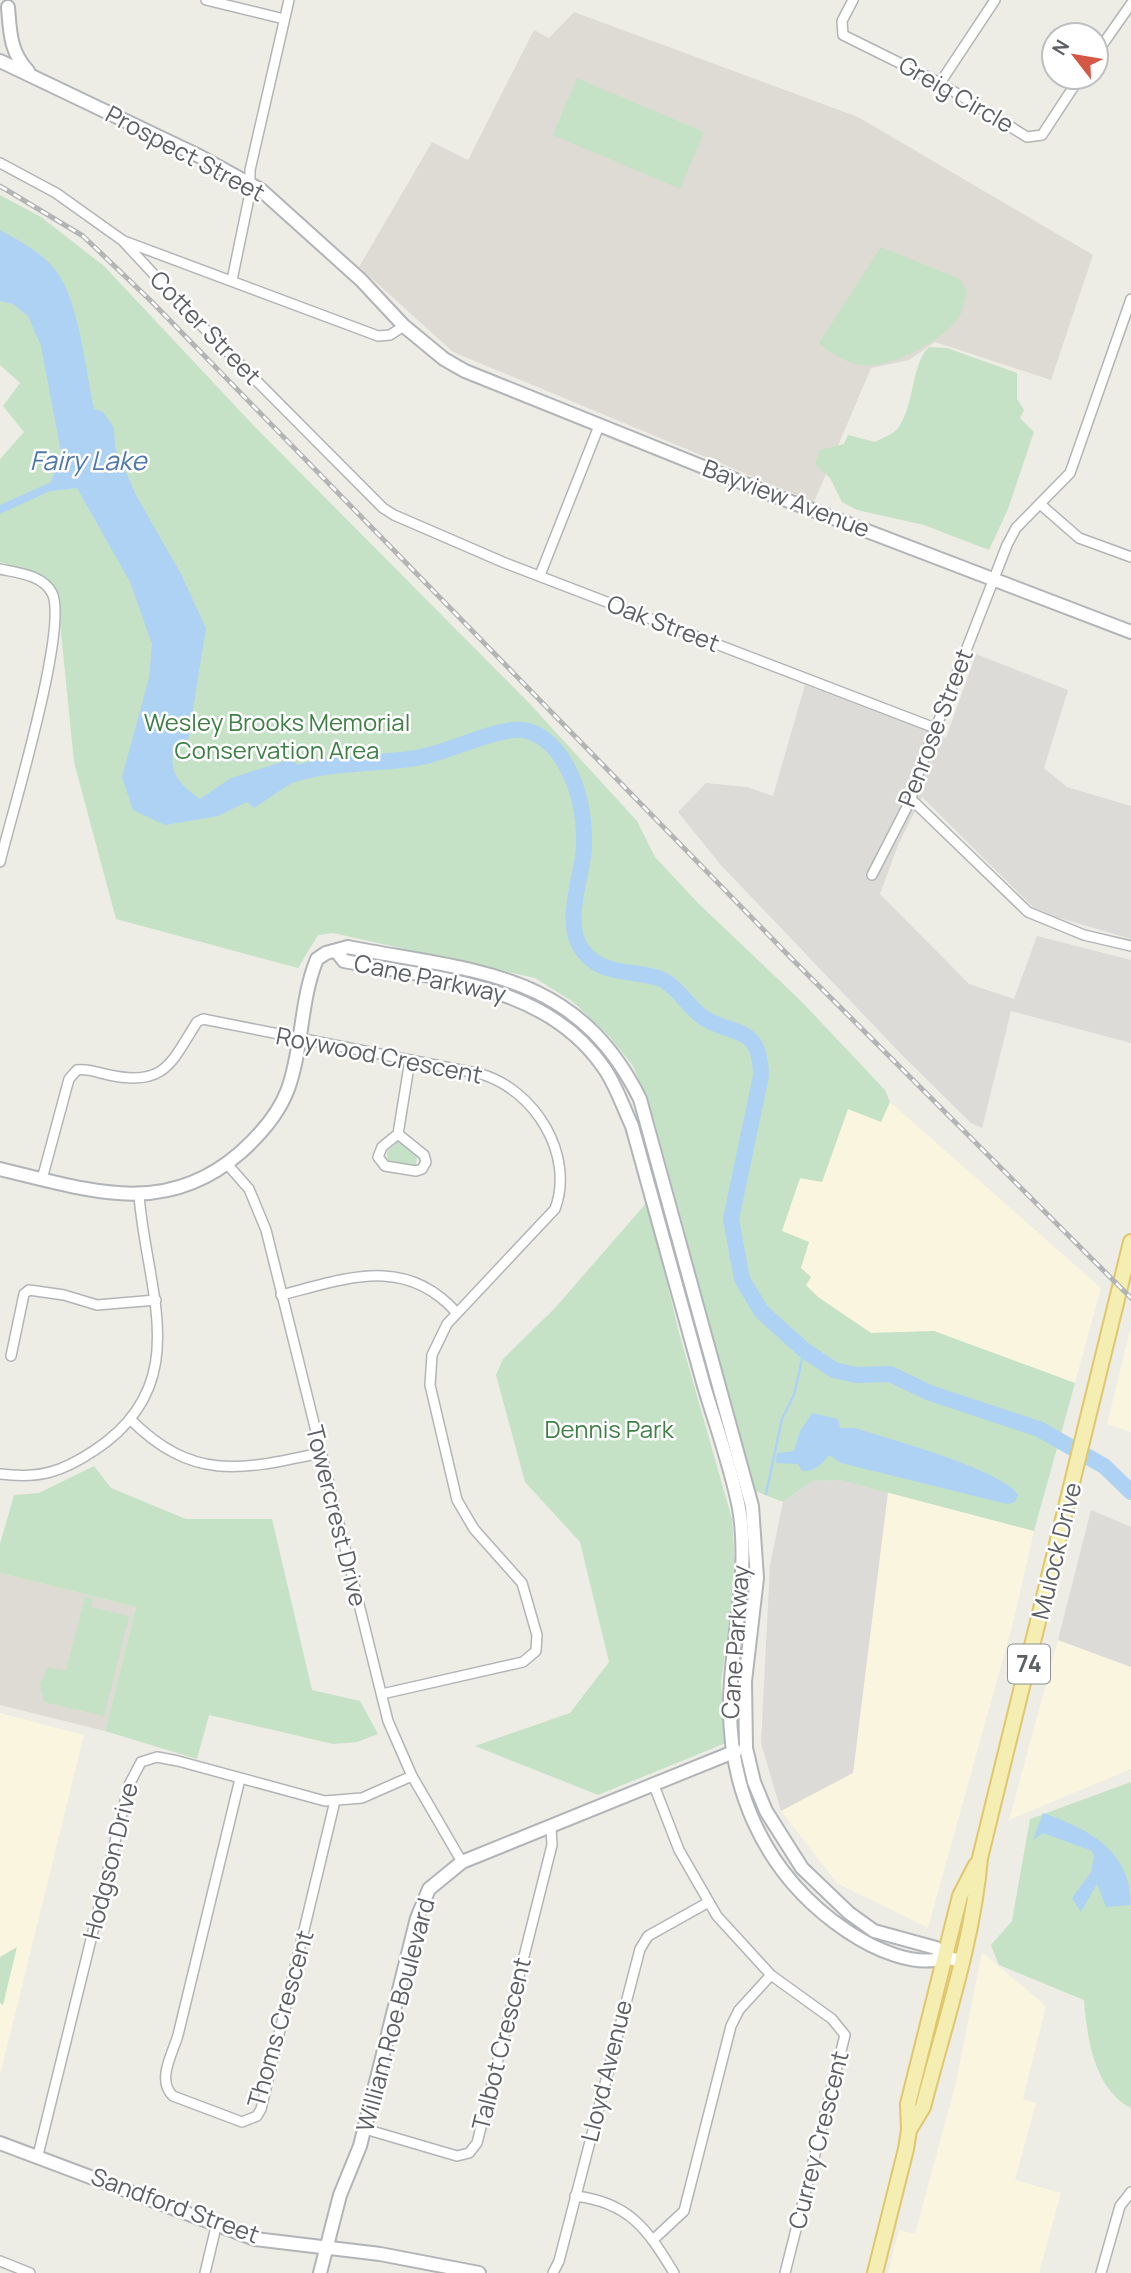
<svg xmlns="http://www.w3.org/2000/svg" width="1131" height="2273" font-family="Manrope,sans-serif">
<rect width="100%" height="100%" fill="#edece5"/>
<g fill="#faf5de">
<path d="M890 1102 1101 1288 1075 1383 934 1331 871 1333 818 1297 806 1285 781 1231 800 1178 822 1182 848 1109 881 1121Z"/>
<path d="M1130 1330H1131V1432L1107 1424Z"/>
<path d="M888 1492 1034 1531 1013 1623 928 1928 837 1883 781 1811 853 1772Z"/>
<path d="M1058 1640 1131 1667V1769L1009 1820Z"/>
<path d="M0 1713 84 1735 0 2075Z"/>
<path d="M982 1952 1046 2006 1023 2099 1036 2103 1015 2180 1061 2193 1039 2273H888L899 2230 915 2234 956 2082Z"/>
</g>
<g fill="#dcdbd7">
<path d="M976 654 1068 690 1044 768 1067 787 1131 806V939L1053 916 1033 907 922 797 898 845 880 894 969 984 1014 999 1037 936 1131 960V1043L1011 1011 982 1128 971 1123 901 1054 720 864 678 812 706 783 747 787 773 796 805 685 946 738Z"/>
<path d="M840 1480 888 1492 853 1773 781 1811 761 1743 770 1565 783 1502 813 1481Z"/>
<path d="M1091 1510 1131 1527V1667L1058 1640Z"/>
</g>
<g fill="#dddbd4">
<path d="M574 12 858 117 1093 255 1051 380 935 342 909 360 871 368 814 502 453 352 359 267 432 142 468 160 534 30 549 38Z"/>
<path d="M0 1573 136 1607 105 1731 0 1705Z"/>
</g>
<g fill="#c5e2c6">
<path d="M577 78 704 132 680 189 553 135Z"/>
<path d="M0 195 41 217 104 266 255 427 530 704 637 821 655 857 699 904 801 1001 885 1090 890 1102 881 1122 848 1109 822 1182 800 1178 782 1231 809 1242 801 1268 811 1277 806 1285 818 1297 871 1333 934 1331 1075 1383 1034 1531 840 1480 813 1481 783 1502 755 1491 654 1119 633 1066 609 1036 573 1002 535 978 333 933 318 935 298 968 116 919 74 762 57 593C42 571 24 569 0 562V459L24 432 3 406 20 383 0 365Z"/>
<path d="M881 247 960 279 967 291C965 299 963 311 959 317 942 341 891 369 862 365 845 363 832 353 819 343Z"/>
<path d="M929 347 947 348 1017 373V399L1024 410 1020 418 1034 432 1008 509 989 550 924 525 857 510 842 502 830 478 815 464 820 450 844 444 848 435 875 442C882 438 894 434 898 428 915 405 911 364 929 347Z"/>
<path d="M399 1141 417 1156 416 1165 392 1163 387 1159V1152Z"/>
<path d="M648 1201 678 1329 732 1519 736 1581 721 1682 726 1743 598 1795 475 1746 570 1713 609 1662 580 1542 525 1482 496 1375 503 1359 555 1308Z"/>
<path d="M94 1466 111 1488 186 1519H272L312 1690 360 1701 378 1734 357 1742 333 1744 209 1715 197 1759 105 1731 136 1607 0 1573V1544L14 1495 39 1493Z"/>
<path d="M85 1597 93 1599 91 1607 129 1616 104 1716 44 1702 40 1684 48 1667 66 1671Z"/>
<path d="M1131 1782V2108C1094 2089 1087 2038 1084 2000L999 1965 991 1945 1012 1921 1030 1819Z"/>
<path d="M17 1947 3 2005 0 2003V1957Z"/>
</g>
<g fill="#aed2f4">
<path d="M0 230C20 241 43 253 57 272 79 302 86 372 94 409L103 412 114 428 115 447 136 495 181 574 206 628 188 741 173 754C169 774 184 788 200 799L231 778 291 759 304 770 293 782 254 808 247 802 218 816 165 825 133 810 122 777 149 678 152 644 130 582 77 488 50 491 0 514V505L51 482 61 452 41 346 28 316 13 304 0 301Z"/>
<path d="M812 1413 838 1419 840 1428H855C886 1438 1004 1470 1018 1495L1015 1502 1007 1504 841 1463 829 1455C821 1465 816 1471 802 1471L798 1464 776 1463 777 1453 794 1451 800 1431Z"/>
<path d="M1043 1813C1088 1829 1131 1850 1131 1905L1106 1907 1097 1884 1081 1912 1072 1898 1091 1872 1094 1856 1092 1851 1043 1833 1033 1840Z"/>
</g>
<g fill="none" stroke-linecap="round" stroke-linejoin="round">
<path stroke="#aed2f4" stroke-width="2.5" d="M766 1494 782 1419 794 1395 804 1350"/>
<path stroke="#aed2f4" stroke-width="16" d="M285 777C328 761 372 765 416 758 446 754 495 727 523 730 539 732 553 745 561 757 579 784 585 815 584 848 582 878 562 924 583 951 603 977 634 969 661 979 677 986 689 1008 704 1018 734 1037 760 1023 761 1076L731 1219 742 1279 761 1311 804 1350 834 1370 856 1375 890 1374 930 1393 1039 1429 1104 1466 1131 1492"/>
<defs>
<g id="street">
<path d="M206 0 284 19"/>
<path d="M853 0 842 21 843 35 940 83 1027 137 1042 135 1080 77"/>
<path d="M1096 54 1131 4"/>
<path d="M940 83 995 0"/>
<path d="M0 163 56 193 122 240 199 323 383 508 394 515 505 563 935 728"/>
<path d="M124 241 378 336 390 335 404 326"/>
<path d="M232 280 250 193V170L289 0"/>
<path d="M1040 504 1079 538 1131 557"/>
<path d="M0 569C18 573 43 575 52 593 69 627 11 816 0 862"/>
<path d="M540 575 599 426"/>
<path d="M911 799 1028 912 1084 935 1131 946"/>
<path d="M872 875 911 799 916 779 1007 545 1016 528 1070 473 1131 299"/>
<path d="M398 1134 424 1155 426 1162 422 1169 416 1171 385 1166 378 1157 382 1147 398 1134 410 1060"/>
<path d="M227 1164 249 1189 266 1230 388 1721 412 1776 462 1862"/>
<path d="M42 1179 69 1079 77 1070C87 1068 99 1073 109 1075 165 1087 171 1063 197 1022L203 1019 481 1074C535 1090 575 1155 555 1209L447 1324 432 1355 430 1385 457 1500 474 1529 522 1583 537 1635 536 1651 523 1662 382 1694"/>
<path d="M281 1295C345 1279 405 1254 457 1313"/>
<path d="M11 1356 24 1294 29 1290 64 1295 97 1305 156 1300"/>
<path d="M130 1419C193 1482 241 1470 320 1453"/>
<path d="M0 1474C40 1479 62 1472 95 1450 196 1383 146 1290 139 1195"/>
<path d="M240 1779 178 2035C173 2053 156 2080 173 2096L242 2122 257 2116 261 2109 335 1801"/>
<path d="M653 1783 679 1850 717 1916 771 1975 832 2019 845 2035 785 2273"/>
<path d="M365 2129 457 2156 469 2153 477 2143 552 1845 551 1827"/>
<path d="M38 2155 129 1785 141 1762 157 1757 178 1761 325 1801 362 1798 412 1776"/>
<path d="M575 2196C629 2202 648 2230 674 2273"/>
<path d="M654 2239 684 2211 731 2026 739 2010 771 1975"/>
<path d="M0 2261 30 2273"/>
<path d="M205 2273 216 2227"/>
<path d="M553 2273 559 2261 640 1949 648 1936 707 1903"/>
<path d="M1101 2273 1120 2206 1131 2192"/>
</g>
<g id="secondary">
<path d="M8 7C10 32 10 52 28 71"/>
<path d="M0 61 199 156 261 190 361 280 404 326 444 359 465 371 773 495 1131 632"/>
<path d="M337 952 344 961C436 979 546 983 604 1068 616 1085 623 1107 632 1126 656 1213 680 1299 704 1386 716 1426 731 1467 739 1508 749 1567 735 1622 731 1681 723 1782 762 1874 847 1931 872 1948 916 1969 945 1957"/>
<path d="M0 1169C88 1190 165 1219 241 1152 260 1135 279 1113 288 1089 303 1047 300 1000 317 959L326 953 348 947C474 972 576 970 640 1099L752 1506 757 1578 745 1681 746 1748 754 1782 766 1811 802 1868 849 1913 874 1931 936 1948 945 1957 961 1961"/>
<path d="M0 2143 255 2239 380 2254 479 2273"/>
<path d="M320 2273 340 2195 360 2146 417 1918 429 1889 462 1862 736 1751"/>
</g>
<g id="primary">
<path d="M909 2130 923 2107C944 2025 973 1942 980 1858L1131 1242"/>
<path d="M875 2273 906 2149 909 2130 908 2104 960 1896 976 1865"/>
</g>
</defs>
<use href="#street" stroke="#b2b5b8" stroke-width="12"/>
<use href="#secondary" stroke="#b1b4b8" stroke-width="16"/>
<use href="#primary" stroke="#e0c66c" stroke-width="18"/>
<use href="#street" stroke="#fff" stroke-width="9"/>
<use href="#secondary" stroke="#fff" stroke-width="12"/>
<use href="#primary" stroke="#f5eeb3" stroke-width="14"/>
<defs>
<path id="rail" d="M0 186 83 236 152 302 791 958 1131 1298"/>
</defs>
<use href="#rail" stroke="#b3b4b4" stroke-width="5"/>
<use href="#rail" stroke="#fff" stroke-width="2.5" stroke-dasharray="8" stroke-linecap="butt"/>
</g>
<g text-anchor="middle" stroke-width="5" stroke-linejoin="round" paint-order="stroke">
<rect fill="#fff" stroke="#8e9092" stroke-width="2" x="1008" y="1644.5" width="42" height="39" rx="5"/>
<g font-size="23" font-weight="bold" fill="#5d6064">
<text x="1029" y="1672">74</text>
</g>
<g font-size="24" fill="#5d6064" stroke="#fff">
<text transform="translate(956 95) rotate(30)" y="8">Greig Circle</text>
<text transform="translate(185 154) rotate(28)" y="8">Prospect Street</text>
<text transform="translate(205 328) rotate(46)" y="8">Cotter Street</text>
<text transform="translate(786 499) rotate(21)" y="8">Bayview Avenue</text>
<text transform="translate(663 624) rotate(21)" y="8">Oak Street</text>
<text transform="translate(936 728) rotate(-69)" y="8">Penrose Street</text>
<text transform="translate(430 979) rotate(12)" y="8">Cane Parkway</text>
<text transform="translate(379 1056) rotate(11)" y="8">Roywood Crescent</text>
<text transform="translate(336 1516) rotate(76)" y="8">Towercrest Drive</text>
<text transform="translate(1057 1551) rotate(-76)" y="8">Mulock Drive</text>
<text transform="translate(736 1642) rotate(-86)" y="8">Cane Parkway</text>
<text transform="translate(111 1861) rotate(-76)" y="8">Hodgson Drive</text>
<text transform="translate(396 2015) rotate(-75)" y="8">William Roe Boulevard</text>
<text transform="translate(281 2019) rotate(-74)" y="8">Thoms Crescent</text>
<text transform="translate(502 2044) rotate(-76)" y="8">Talbot Crescent</text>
<text transform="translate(607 2071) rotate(-76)" y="8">Lloyd Avenue</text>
<text transform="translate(819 2140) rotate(-76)" y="8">Currey Crescent</text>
<text transform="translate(175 2206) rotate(20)" y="8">Sandford Street</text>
</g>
<g font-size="24" fill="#408047" stroke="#fff">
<text x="277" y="731">Wesley Brooks Memorial<tspan x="277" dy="28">Conservation Area</tspan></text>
<text x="609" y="1438">Dennis Park</text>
</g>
<g font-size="26" font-style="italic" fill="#5178ad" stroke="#fff">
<text x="88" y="470">Fairy Lake</text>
</g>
</g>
<g transform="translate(1075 56) rotate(301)"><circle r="33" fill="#ffffff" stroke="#bebfc1" stroke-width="2"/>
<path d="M0-5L12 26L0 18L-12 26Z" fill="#d45845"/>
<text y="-10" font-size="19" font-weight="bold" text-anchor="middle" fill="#5d6064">N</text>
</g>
</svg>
